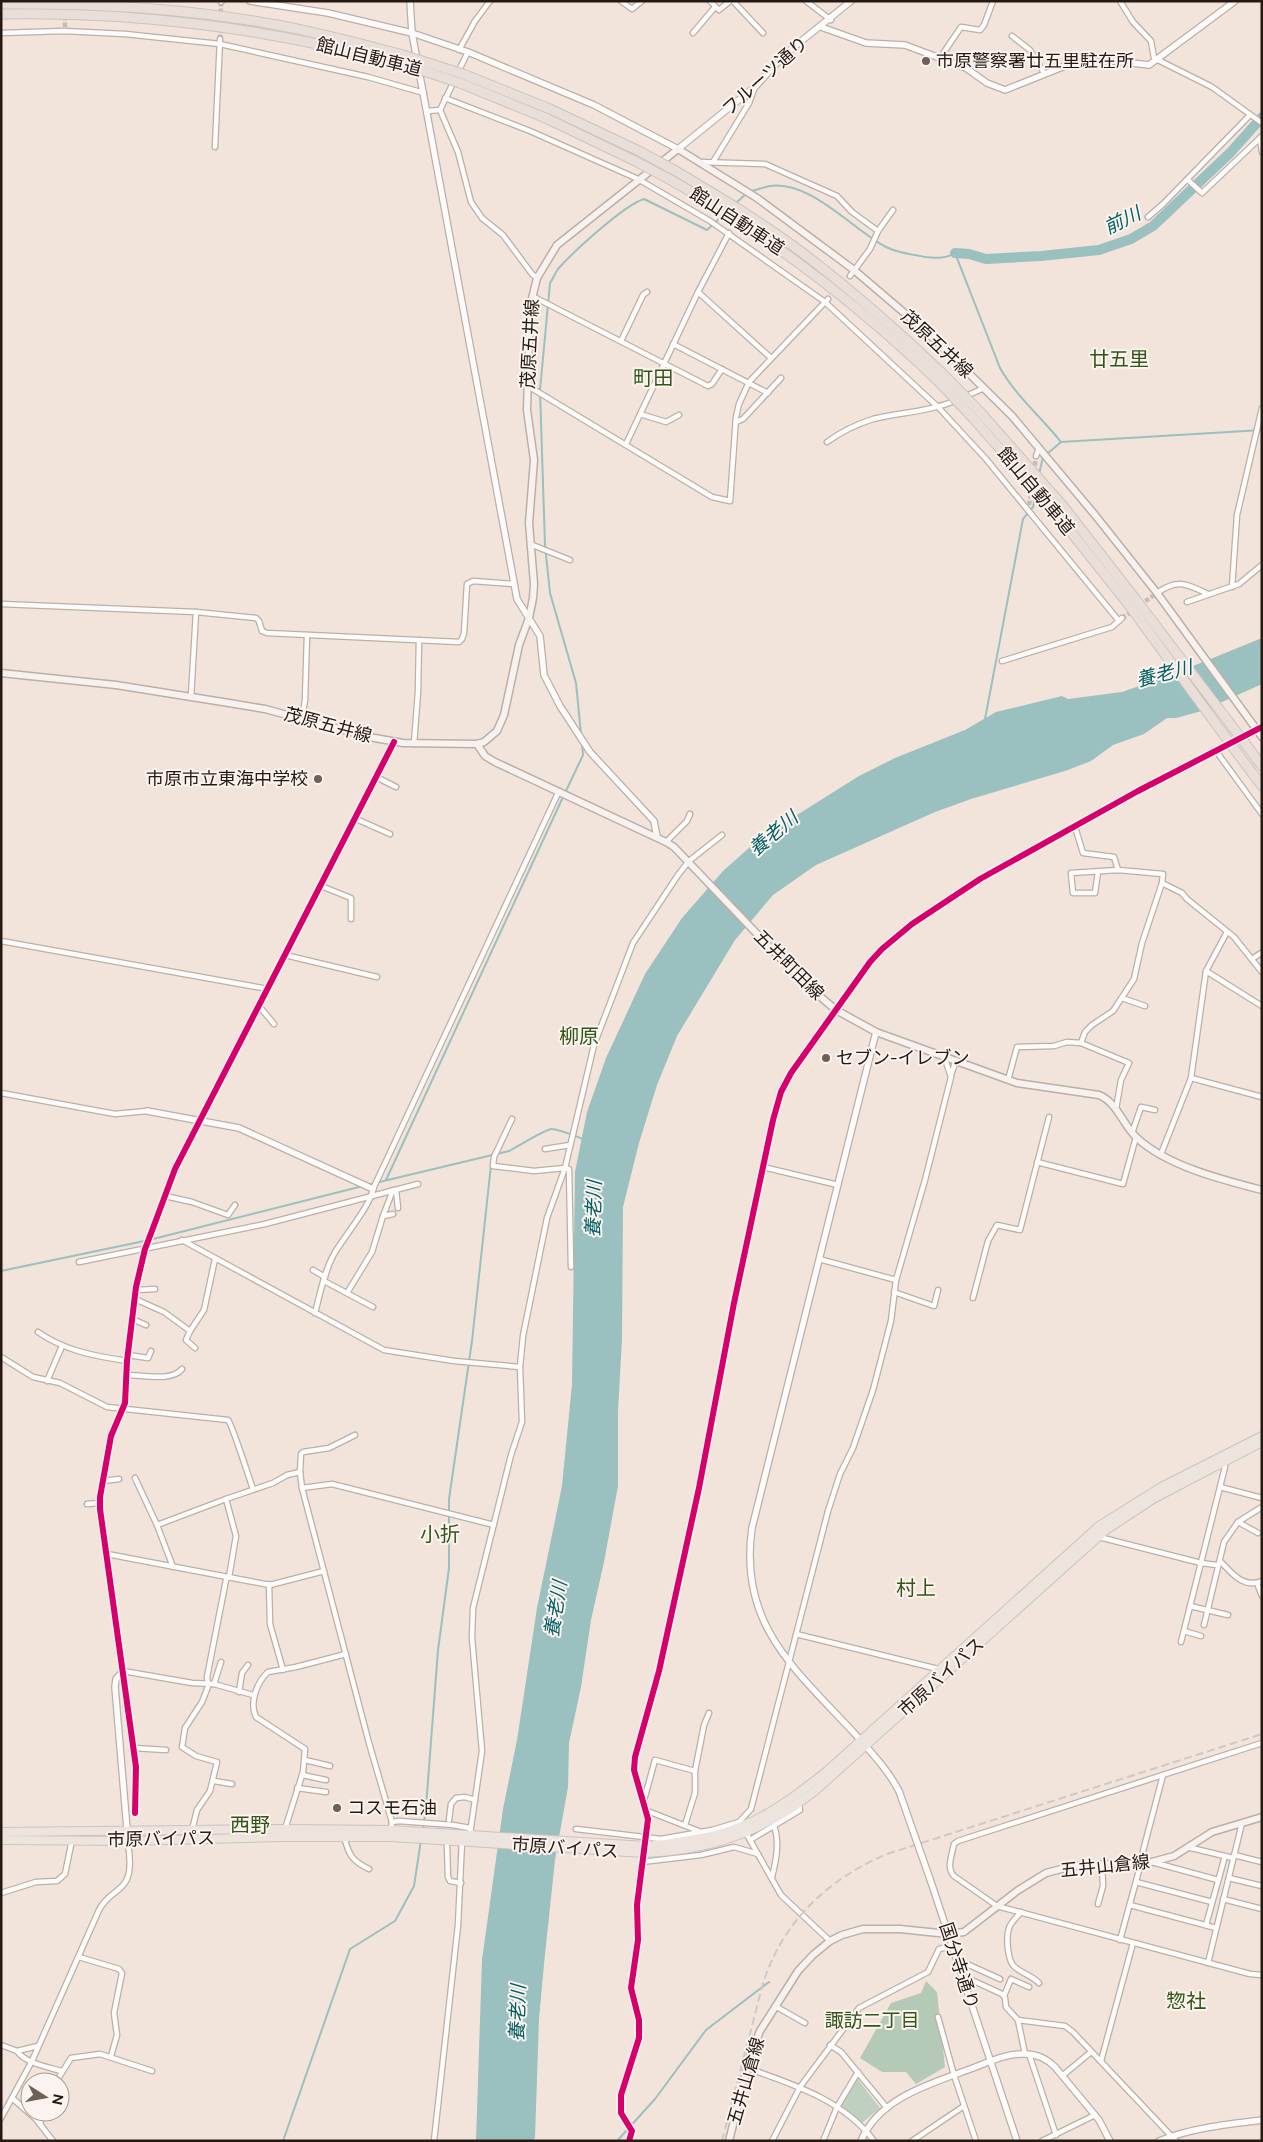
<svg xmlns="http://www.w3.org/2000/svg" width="1263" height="2142" font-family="Figtree,'Noto Sans JP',sans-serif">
<rect width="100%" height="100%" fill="#f3e4db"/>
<path fill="#bed1c0" d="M856 2077 880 2108 862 2123 840 2105Z"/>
<path fill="#b5c9b7" d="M926 1981 937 1992 945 2067 916 2084 906 2072H882L860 2058 891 2003 921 1993Z"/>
<path fill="#9ac0bf" d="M1262 638V684L1202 711 1176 718H1167L1144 734 1113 745 1091 761 1065 771 971 799 935 812 816 865 773 895 735 940 677 1036 657 1085 639 1143 623 1207 622 1339 618 1411V1486L604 1562 591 1620 581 1687 569 1743 568 1787 555 1860 544 1964 539 2019 535 2138 532 2141H476L482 1960 503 1809 517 1740 537 1608 562 1486 572 1384 575 1172 587 1112 606 1058 645 974 682 918 723 871 759 839 859 776 895 758 965 730 996 712 1062 696 1068 699 1122 692 1171 675Z"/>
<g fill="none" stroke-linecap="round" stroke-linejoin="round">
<g stroke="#9ac0bf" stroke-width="2">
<path d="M475 25 481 17"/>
<path d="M752 191C757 190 764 187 770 186 810 180 852 229 886 247 898 253 913 255 926 257 938 258 945 259 955 253L1000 368C1016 396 1041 417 1061 442"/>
<path d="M736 203 747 193"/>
<path d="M1047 454 1061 442 1262 430"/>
<path d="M1039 474 1043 457"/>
<path d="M985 719 1023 519 1033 507 1036 494"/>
<path d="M581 734 576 683 550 593 545 545 540 390 550 283C553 279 555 273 558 269 572 253 624 205 644 199L707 230 723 215"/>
<path d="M565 793 583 755 582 744"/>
<path d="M386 1180 563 797"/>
<path d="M367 1185 509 1151C517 1147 547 1128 552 1129 562 1130 574 1136 583 1139"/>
<path d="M1 1271 149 1240 363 1186"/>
<path d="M423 1831 426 1807 438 1650 449 1568V1499L472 1341 491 1165"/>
<path d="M283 2141 350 1949 395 1921 414 1886 421 1840"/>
<path d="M617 2141 655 2099 706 2030 769 1982"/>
</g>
<path stroke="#9ac0bf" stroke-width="10" d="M955 253 969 254 986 259 1041 256 1099 250 1131 239 1153 226 1230 153 1262 117"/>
<g stroke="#cabbb3" stroke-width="4.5" stroke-dasharray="4.5 2" stroke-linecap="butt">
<path d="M65 27V13"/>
<path d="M220 39 221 2"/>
<path d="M1034 472 1036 456"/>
<path d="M1029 505 1032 487"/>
<path d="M1140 605 1157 593"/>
<path d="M1122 618 1134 610"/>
</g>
<defs>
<g id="minor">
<path d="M621 1 632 9 642 1"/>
<path d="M710 1 719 10 730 1"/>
<path d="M733 1 763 33"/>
<path d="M806 1 831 20"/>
<path d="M1120 1 1133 22 1151 41 1154 58 1212 87 1262 123"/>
<path d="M221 2 222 1"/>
<path d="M1 33 64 31 125 34 220 44 368 77 424 93"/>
<path d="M693 33 715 7"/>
<path d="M1012 36 1030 50 1044 73"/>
<path d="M459 50 475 21 490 1"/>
<path d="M940 58 961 27 980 30 984 25 993 1"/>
<path d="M457 74 468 52"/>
<path d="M454 81 440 110 458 152 471 202 482 218 503 235 532 274 537 278"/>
<path d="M445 98 530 131 638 179 710 221 825 302 939 408 986 459 1119 621"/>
<path d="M427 111 440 110"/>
<path d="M1262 136 1260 138 1262 152"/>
<path d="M215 147 220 39"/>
<path d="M700 162 765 164 837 196 852 212 878 231"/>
<path d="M713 162 749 103 755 87"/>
<path d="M1188 180 1202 193 1260 138"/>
<path d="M1148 217 1163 204 1250 115"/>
<path d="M850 276 870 249 878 231 893 210"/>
<path d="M698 292 771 358"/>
<path d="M532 296 708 386 712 384 722 369"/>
<path d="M621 341 643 295 647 292"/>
<path d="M673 344 768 393"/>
<path d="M528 386 712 497 730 501 736 417 739 404 749 382 828 299"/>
<path d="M964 397 984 388"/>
<path d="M640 414 666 422 679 415"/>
<path d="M736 422 743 419 781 378"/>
<path d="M827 442C841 432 857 424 873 419 902 412 929 412 957 400"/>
<path d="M626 444 698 292 729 233"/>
<path d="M1036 456 1039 448"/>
<path d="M530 544 570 560"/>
<path d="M1232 587 1237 515 1262 408"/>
<path d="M1157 593C1178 578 1187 584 1208 594"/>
<path d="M1187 602 1239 584 1262 565"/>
<path d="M1 604 196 612 256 618 259 621 262 631 267 633 459 642 462 639 464 633 467 584 473 581 514 584"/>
<path d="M1002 661 1112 627 1122 618"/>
<path d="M191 697 196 612"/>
<path d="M302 719 305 700 307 635"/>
<path d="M414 744 418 692 419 640"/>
<path d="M1216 751 1262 814"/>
<path d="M376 777 396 787"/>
<path d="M354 818 390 834"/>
<path d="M1075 827 1083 853 1114 857 1118 870"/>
<path d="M666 842 687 821 690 814"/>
<path d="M1098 872 1095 893H1073L1071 873 1118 870 1163 874 1162 883"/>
<path d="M321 886 351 898V919"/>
<path d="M1 941 268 989"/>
<path d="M285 955 377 977"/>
<path d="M1252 959 1261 953"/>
<path d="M1206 971 1262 1006"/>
<path d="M1122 998 1145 1006"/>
<path d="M259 1006 274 1024"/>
<path d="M1081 1043 1085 1032 1092 1025 1113 1011 1134 979 1142 943 1162 883 1182 893 1187 899 1234 937 1262 972"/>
<path d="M951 1075 956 1060"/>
<path d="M1191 1078 1262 1097"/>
<path d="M1008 1080 1017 1047 1054 1046 1067 1042 1081 1043 1129 1063 1121 1080 1116 1109"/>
<path d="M1 1093 115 1114 147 1111"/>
<path d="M512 1119 494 1157 493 1166 534 1171 565 1168"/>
<path d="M1132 1133 1141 1107 1155 1110"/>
<path d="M545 1149 570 1145"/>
<path d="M1161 1154 1191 1078 1206 971 1227 932"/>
<path d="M1037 1162 1123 1184 1136 1137"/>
<path d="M763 1167 838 1185"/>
<path d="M565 1168 569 1169 571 1267"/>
<path d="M396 1190 398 1208"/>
<path d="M165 1196 192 1202 228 1215 235 1205"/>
<path d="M383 1216 393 1214"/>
<path d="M182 1240 384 1350 454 1361 520 1367"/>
<path d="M819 1259 896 1280"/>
<path d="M79 1262 265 1224 418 1184"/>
<path d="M313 1270 325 1277"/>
<path d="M324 1281 373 1307"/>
<path d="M136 1290 155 1289"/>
<path d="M894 1292 934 1306 938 1290"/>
<path d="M347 1293 372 1252 383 1216 393 1190"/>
<path d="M973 1298 988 1241 997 1225 1020 1230 1049 1117"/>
<path d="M135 1299 164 1312 190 1331"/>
<path d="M315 1313C320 1294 324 1272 334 1254 343 1238 371 1205 373 1189L559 791"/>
<path d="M132 1319 146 1325"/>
<path d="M38 1332C65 1351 95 1356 127 1361"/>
<path d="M195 1348 186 1340 190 1331 204 1310 215 1259"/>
<path d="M128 1355 148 1358 151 1351"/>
<path d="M1 1357 33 1377 60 1383 107 1407 228 1420C232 1424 249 1478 253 1489"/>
<path d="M127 1375C142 1375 172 1382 182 1369"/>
<path d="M47 1381 62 1346"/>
<path d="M355 1435 329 1448 303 1452 301 1454 300 1472 302 1488 369 1743 392 1822"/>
<path d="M135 1478 157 1525 173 1567"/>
<path d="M103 1481 119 1479"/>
<path d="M1220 1487 1262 1498"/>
<path d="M302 1488 332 1484 494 1525"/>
<path d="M87 1504 100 1503"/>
<path d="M1238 1522 1258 1533"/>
<path d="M157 1525 226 1499"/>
<path d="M1099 1537 1201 1563 1217 1565"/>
<path d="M107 1554 270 1585 324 1571"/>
<path d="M1220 1561C1232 1573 1243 1589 1262 1581"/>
<path d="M1257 1583 1262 1596"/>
<path d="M269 1584 270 1624 283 1670"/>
<path d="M1190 1606 1228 1615"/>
<path d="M1204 1625 1224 1542 1238 1522 1262 1507"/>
<path d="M1184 1631 1201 1636"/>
<path d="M796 1634 938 1669"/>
<path d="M1181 1642 1225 1467 1224 1462"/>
<path d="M123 1671 192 1683 214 1684 253 1695"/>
<path d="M208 1684 207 1677 226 1580 229 1577 236 1536 226 1499 273 1483 287 1475 300 1472"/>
<path d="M214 1684 221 1662"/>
<path d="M239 1692 242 1673 248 1665"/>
<path d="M1262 1743 958 1841 954 1844C952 1854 946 1869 954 1876L997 1906 1250 1974 1262 1975"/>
<path d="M134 1748 166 1750"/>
<path d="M305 1760 330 1766"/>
<path d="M302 1775 326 1780"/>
<path d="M214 1781 232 1784"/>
<path d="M297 1788 326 1792"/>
<path d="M644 1800 655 1760 695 1771"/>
<path d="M645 1810 701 1832"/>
<path d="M135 1813 136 1767 100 1509V1497L111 1436 125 1403 127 1361 136 1287 145 1249 153 1228 175 1169 394 742"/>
<path d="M449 1820 451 1804 456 1798 465 1797 475 1800"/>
<path d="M685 1825 695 1793V1771L704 1725 709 1713"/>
<path d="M285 1829 303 1772 305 1749 256 1717C249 1703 257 1682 268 1672L296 1667 346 1654"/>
<path d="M576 1829 661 1839 712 1830 739 1822 751 1809 828 1511 840 1474 853 1448 873 1390 891 1321 896 1280 925 1180 951 1077 944 1056"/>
<path d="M192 1830 197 1810 210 1791 217 1762 196 1756 182 1747 185 1728 202 1702 209 1684"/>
<path d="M391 1830 392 1822 399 1821 453 1825 470 1828"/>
<path d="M746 1833 781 1895 830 1941"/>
<path d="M470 1834 482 1751 472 1638 473 1608 511 1455 522 1422 520 1367 523 1336 547 1218 565 1168 594 1045 633 943 678 875 689 861 722 835"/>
<path d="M344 1837C349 1855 352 1861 369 1869"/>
<path d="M750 1840 800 1810 799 1804"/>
<path d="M447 1846 448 1877 450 1881 461 1883"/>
<path d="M1187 1847 1233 1858"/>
<path d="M1234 1855 1262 1862"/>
<path d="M642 1862 701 1855 734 1847 758 1854"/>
<path d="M1152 1862 1218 1880"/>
<path d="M1146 1863 1143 1851 1163 1775"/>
<path d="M772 1877C776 1861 780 1842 774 1826"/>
<path d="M1229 1878 1262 1886"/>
<path d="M1136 1882 1212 1902"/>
<path d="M1 1893 36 1882 57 1881 65 1874 72 1840"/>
<path d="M1223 1899 1262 1909"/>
<path d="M1098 1904 1103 1886 1102 1865"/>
<path d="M1130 1905 1216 1928"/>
<path d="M1021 1912C1017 1917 1011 1922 1009 1928 1006 1937 1007 1963 1016 1968 1024 1974 1032 1976 1039 1983"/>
<path d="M1206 1925 1225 1856"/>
<path d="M1120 1940 1141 1863"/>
<path d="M79 1957 119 1969 122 1973 114 2013 117 2035 111 2056"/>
<path d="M959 1963 967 1964 1000 1979"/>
<path d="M1208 1963 1242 1823"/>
<path d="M963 1976 1002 1994 1005 1998 1006 2007 1018 2020 1065 2026 1073 2032 1176 2141"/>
<path d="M1004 1996 1011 1979 1029 1987"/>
<path d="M775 2006 805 2023"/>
<path d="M938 2017 954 2075 976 2141"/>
<path d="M1018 2020 1025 2054"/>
<path d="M1 2045 17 2051 38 2046"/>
<path d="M830 2045 841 2052 887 2108"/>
<path d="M17 2051C25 2063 48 2067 61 2071"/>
<path d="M1029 2054 1056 2135"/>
<path d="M1101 2061 1133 1943"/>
<path d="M747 2068C792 2084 844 2100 874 2141"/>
<path d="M1062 2076 1091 2052"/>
<path d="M56 2082 71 2058 100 2054 152 2071"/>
<path d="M12 2098 36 2119 53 2141"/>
<path d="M1 2118 32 2061 99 1910C107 1895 116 1894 124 1884 133 1873 129 1854 128 1841"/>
<path d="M40 2124 43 2112"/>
<path d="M434 2141 458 1925 462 1841"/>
<path d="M629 2141 632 2131 621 2113V2095L639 2038V2020L631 1988 638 1940 637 1905 648 1819 634 1770 635 1757 659 1671 699 1488 734 1303 773 1120 781 1092 791 1073 870 962 882 949 912 924 980 879 1138 791 1262 727"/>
<path d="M772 2141 800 2087 859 2008 928 1972 939 1949 952 1946"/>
<path d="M823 2141 837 2107 858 2072"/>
<path d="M912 2141 964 2106"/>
<path d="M1042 2141 1095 2115"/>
</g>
<g id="tertiary">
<path d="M250 1 328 13 412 33 468 52 594 105 678 149 756 86 784 55 851 1"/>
<path d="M410 1 412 33 517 599 540 636 544 675 560 706 590 752 654 821 657 837"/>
<path d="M821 27 866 43 905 45 966 68 987 83 1005 90 1070 64 1115 61 1149 65 1235 1"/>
<path d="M876 1032 752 1528C738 1625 796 1670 855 1734 871 1752 888 1770 899 1791"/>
<path d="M147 1111 239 1128 373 1189"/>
<path d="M123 1671 116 1679 115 1687 128 1841"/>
<path d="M931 1882 1017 2141"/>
<path d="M861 2141C879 2097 933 2083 973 2068 989 2062 1007 2053 1025 2054 1037 2054 1047 2059 1055 2067L1099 2120 1110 2141"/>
<path d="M1159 2141C1191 2128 1228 2124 1262 2120"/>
</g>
<g id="secondary">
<path d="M1 673 116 685 229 703 265 709 369 737 403 743 477 744 484 742 497 731 504 715 519 645 529 618 533 598 534 584 529 523 534 460 527 410 530 307 537 278 557 245 678 149 757 198 854 270 929 334 1012 416 1095 515 1157 593 1262 737"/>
<path d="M477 744 485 756 495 762 666 842 674 847 804 983 836 1010 876 1032 1017 1083 1099 1095C1118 1103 1122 1124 1137 1138 1167 1166 1223 1180 1262 1190"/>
<path d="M729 2141 750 2056 760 2031 798 1971 813 1955 830 1941 842 1935 863 1929H900L948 1934 964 1932 1017 1891 1046 1873 1073 1866 1152 1862 1174 1856 1212 1832 1262 1817"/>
</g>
<g id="trunk">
<path d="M1 1832 285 1829 391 1830 645 1846C729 1839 761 1824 827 1771L1099 1526 1163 1486 1262 1436"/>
<path d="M1 1840 128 1841 281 1837H390L644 1853C711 1850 763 1832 816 1790L1106 1530 1153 1499 1262 1442"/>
</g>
<g id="motorway">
<path d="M1 4C94 3 186 8 277 25 320 33 361 44 403 55"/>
<path d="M1 14C140 11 268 29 403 64"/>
<path d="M463 74 550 109 641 152"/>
<path d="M460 83 548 119 633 160"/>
<path d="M674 170C718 196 763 223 804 254 854 292 900 333 945 376"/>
<path d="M669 179C768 235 856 302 938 381"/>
<path d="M980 412 1063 506 1137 601"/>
<path d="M973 418 1056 513 1129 605"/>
<path d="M1247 746 1262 766"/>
<path d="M1238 754 1262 786"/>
</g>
</defs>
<use href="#minor" stroke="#bbafa7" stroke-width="7"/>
<use href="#tertiary" stroke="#bbafa7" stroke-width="8"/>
<use href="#secondary" stroke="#bbafa7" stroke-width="9"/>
<use href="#trunk" stroke="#cbc3be" stroke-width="10"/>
<use href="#motorway" stroke="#cbc3be" stroke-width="11"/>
<use href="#minor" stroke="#fdfbfa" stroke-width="4.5"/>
<use href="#tertiary" stroke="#fdfbfa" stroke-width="5.5"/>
<use href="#secondary" stroke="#f7f2ef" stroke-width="6"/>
<use href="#trunk" stroke="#ede4de" stroke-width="8"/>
<use href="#motorway" stroke="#e9dfd8" stroke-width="9"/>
<path stroke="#cec9c7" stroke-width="2" stroke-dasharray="8 4" stroke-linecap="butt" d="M722 2141C732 2102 742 2064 752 2026 758 2004 762 1981 772 1960 795 1910 837 1875 887 1854L1262 1734"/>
<defs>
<path id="tertiary-bridge" d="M899 1791 931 1882"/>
<g id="motorway-bridge">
<path d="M403 55 463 74"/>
<path d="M403 64 460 83"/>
<path d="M641 152 674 170"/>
<path d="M633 160 669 179"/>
<path d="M945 376 980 412"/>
<path d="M938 381 973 418"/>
<path d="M1137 601 1247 746"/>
<path d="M1129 605 1238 754"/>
</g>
</defs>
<use href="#tertiary-bridge" stroke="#bbafa7" stroke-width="8" stroke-linecap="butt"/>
<use href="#motorway-bridge" stroke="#cbc3be" stroke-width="11" stroke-linecap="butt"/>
<use href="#tertiary-bridge" stroke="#fdfbfa" stroke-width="5.5"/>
<use href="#motorway-bridge" stroke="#e9dfd8" stroke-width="9"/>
<defs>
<g id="cycleway">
<path d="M135 1813 136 1767 100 1509V1497L111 1436 125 1403 127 1361 136 1287 145 1249 153 1228 175 1169 394 742"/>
<path d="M629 2141 632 2131 621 2113V2095L639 2038V2020L631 1988 638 1940 637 1905 648 1819 634 1770 635 1757 659 1671 699 1488 734 1303 773 1120 781 1092 791 1073 870 962 882 949 912 924 980 879 1138 791 1262 727"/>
</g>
</defs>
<use href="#cycleway" stroke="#faf3ef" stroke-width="9"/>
<use href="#cycleway" stroke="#d6006c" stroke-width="6"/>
</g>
<g fill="#6e6058" stroke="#faf3ef" stroke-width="2">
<circle cx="926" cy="61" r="5"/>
<circle cx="318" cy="779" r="5"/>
<circle cx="826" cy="1058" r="5"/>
<circle cx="337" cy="1808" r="5"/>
</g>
<g text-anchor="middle" stroke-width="4" stroke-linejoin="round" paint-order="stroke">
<g font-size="18" fill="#261912" stroke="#faf3ef">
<text transform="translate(369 57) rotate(14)" y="6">館山自動車道</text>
<text transform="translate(765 76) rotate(-42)" y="6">フルーツ通り</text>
<text transform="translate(737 221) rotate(33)" y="6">館山自動車道</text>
<text transform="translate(530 344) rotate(-87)" y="6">茂原五井線</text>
<text transform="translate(937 344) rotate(43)" y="6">茂原五井線</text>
<text transform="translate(1036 491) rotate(50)" y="6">館山自動車道</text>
<text transform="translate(328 725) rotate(15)" y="6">茂原五井線</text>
<text transform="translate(789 965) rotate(45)" y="6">五井町田線</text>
<text transform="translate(941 1677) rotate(-42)" y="6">市原バイパス</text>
<text transform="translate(161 1839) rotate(-1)" y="6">市原バイパス</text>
<text transform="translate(565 1848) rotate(4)" y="6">市原バイパス</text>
<text transform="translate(1105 1866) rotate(-6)" y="6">五井山倉線</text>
<text transform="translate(959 1966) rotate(72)" y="6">国分寺通り</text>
<text transform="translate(746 2081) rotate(-74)" y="6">五井山倉線</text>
</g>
<g font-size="18" fill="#261912" stroke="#faf3ef" text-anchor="start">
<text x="936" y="67">市原警察署廿五里駐在所</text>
<text x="308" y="785" text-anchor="end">市原市立東海中学校</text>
<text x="836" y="1064">セブン-イレブン</text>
<text x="347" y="1814">コスモ石油</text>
</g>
<g font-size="19" font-style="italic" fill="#046063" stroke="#faf3ef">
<text transform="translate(1122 220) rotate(-26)" y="7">前川</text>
<text transform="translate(1164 673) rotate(-14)" y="7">養老川</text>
<text transform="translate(773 833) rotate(-40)" y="7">養老川</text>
<text transform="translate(593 1209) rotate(-88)" y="7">養老川</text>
<text transform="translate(555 1609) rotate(-81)" y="7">養老川</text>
<text transform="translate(517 2013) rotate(-88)" y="7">養老川</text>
</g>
<g font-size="19" fill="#345615" stroke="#faf3ef">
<text x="872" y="2027">諏訪二丁目</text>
</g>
<g font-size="20" fill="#345615" stroke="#faf3ef">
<text x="1119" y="366">廿五里</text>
<text x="653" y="385">町田</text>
<text x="579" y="1043">柳原</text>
<text x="440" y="1541">小折</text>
<text x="916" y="1595">村上</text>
<text x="250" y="1832">西野</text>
<text x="1186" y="2008">惣社</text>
</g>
</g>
<rect width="1263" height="2142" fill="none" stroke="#261912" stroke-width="5"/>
<g transform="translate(45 2097) rotate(101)"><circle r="24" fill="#faf3ef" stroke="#a59c97"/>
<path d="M0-4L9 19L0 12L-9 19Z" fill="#6e6058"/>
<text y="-8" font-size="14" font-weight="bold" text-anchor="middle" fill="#261912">N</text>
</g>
</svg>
